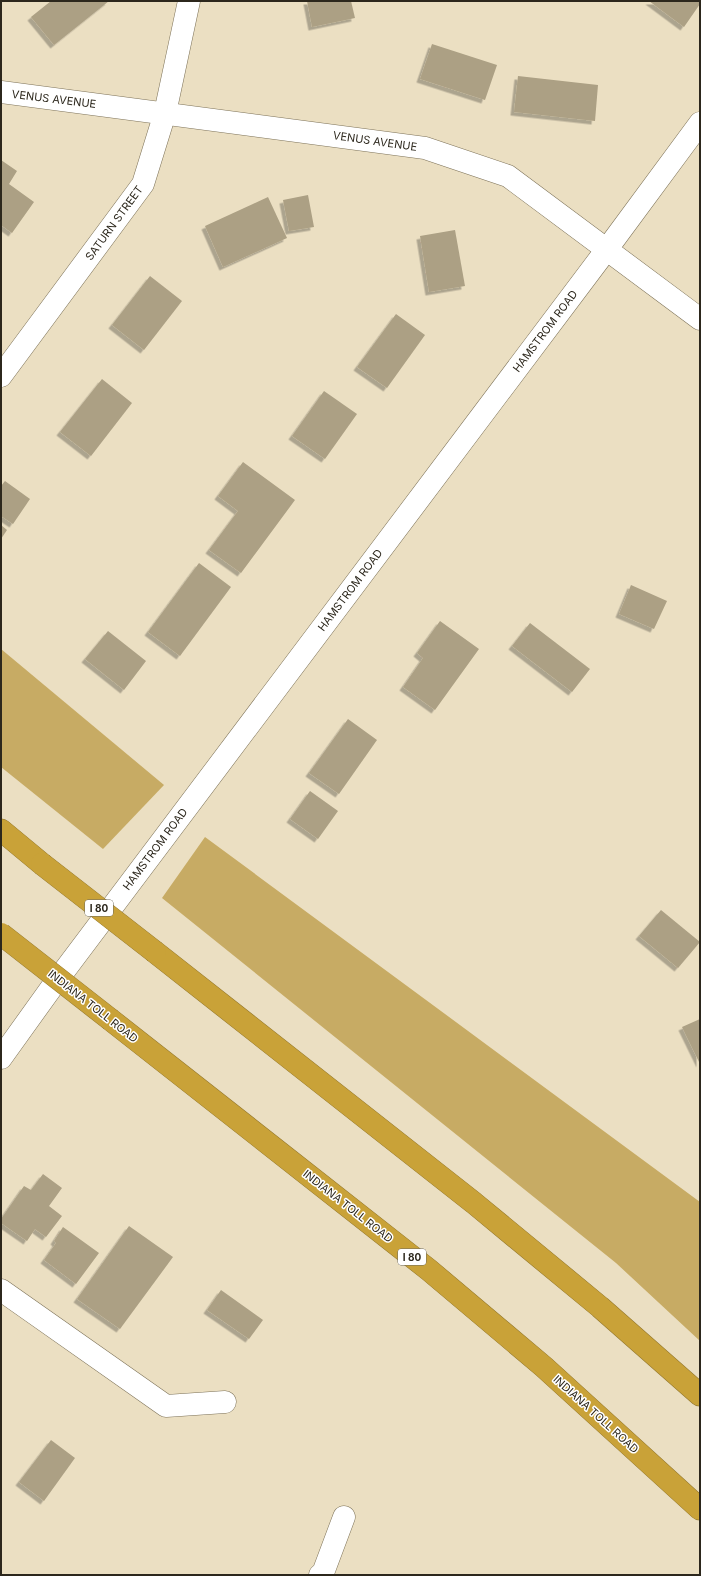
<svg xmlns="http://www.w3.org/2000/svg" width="701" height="1576" font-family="Inter,sans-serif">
<defs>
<filter id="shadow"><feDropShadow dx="-3.5" dy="3.5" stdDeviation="0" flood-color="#0004"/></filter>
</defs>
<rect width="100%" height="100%" fill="#ebdfc2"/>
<g fill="#c7ab64">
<path d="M1 649 164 785 103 849 1 767Z"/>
<path d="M205 837 700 1202V1341L616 1263 162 898Z"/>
</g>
<g fill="#aca084" filter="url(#shadow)">
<path d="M51 1H109L54 45 31 17Z"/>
<path d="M307 1H351L355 18 312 27Z"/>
<path d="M649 1H700V4L684 27Z"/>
<path d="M432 44 497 65 485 100 420 79Z"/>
<path d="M518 76 598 85 595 121 514 112Z"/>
<path d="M1 160 17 171 9 184 34 202 12 233 1 225Z"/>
<path d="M308 195 314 227 289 231 283 200Z"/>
<path d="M268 197 287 238 223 267 205 226Z"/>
<path d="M455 230 465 286 429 292 420 236Z"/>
<path d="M150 276 182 301 144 350 112 325Z"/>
<path d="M396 314 425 335 387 388 357 367Z"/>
<path d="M102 379 132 403 91 456 60 432Z"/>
<path d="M324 391 357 414 325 459 292 436Z"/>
<path d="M243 462 295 500 241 573 209 550 238 511 218 496Z"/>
<path d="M5 481 30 499 13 524 1 516V486Z"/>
<path d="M1 525 7 530 1 539Z"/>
<path d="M199 563 231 587 180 656 148 632Z"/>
<path d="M631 585 667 601 654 629 619 614Z"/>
<path d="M440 621 479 649 435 710 403 687 423 658 417 653Z"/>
<path d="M530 623 590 669 572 692 512 646Z"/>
<path d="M108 631 146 661 124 690 85 659Z"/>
<path d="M348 719 377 740 339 794 309 773Z"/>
<path d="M310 791 338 811 318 839 290 819Z"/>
<path d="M661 910 700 942 678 968 639 936Z"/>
<path d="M700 1019V1064L682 1027Z"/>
<path d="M43 1174 62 1188 49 1206 62 1216 46 1237 35 1229 27 1241 1 1223V1219L24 1186 31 1190Z"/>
<path d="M129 1226 173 1257 120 1329 77 1299Z"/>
<path d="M63 1227 99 1253 76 1284 44 1260 56 1243 54 1241Z"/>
<path d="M221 1290 263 1320 249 1339 207 1310Z"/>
<path d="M51 1440 75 1458 44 1501 19 1482Z"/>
</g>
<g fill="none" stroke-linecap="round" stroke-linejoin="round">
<defs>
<g id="minor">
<path d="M1 92 425 148 508 176 700 319"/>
<path d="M1 376 143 184 165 113 189 1"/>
<path d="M1 1058 52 987 607 249 700 123"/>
<path d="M1 1290 166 1406 225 1402"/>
<path d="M320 1575 323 1573 344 1517"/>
</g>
<g id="highway">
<path d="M1 830 42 864"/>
<path d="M155 952 474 1203 600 1307 700 1395"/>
<path d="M111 1020 429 1270 544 1367 700 1509"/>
</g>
</defs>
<use href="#minor" stroke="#7d7258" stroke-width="23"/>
<use href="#highway" stroke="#92772e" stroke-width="23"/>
<use href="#minor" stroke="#fff" stroke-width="22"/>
<use href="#highway" stroke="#c9a238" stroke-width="22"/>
<defs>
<g id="highway-bridge">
<path d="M42 864 155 952"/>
<path d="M1 934 111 1020"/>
</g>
</defs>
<use href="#highway-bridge" stroke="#92772e" stroke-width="23" stroke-linecap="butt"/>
<use href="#highway-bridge" stroke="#c9a238" stroke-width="22"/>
</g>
<g text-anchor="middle" stroke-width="3" stroke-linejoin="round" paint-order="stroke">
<g fill="#fff" stroke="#6b6860" stroke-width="1">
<rect x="85" y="900" width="28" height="16" rx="3"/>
<rect x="398" y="1249" width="28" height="16" rx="3"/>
</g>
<g font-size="10" font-weight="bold" fill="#2c271c">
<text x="99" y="912">I 80</text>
<text x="412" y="1261">I 80</text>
</g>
<g font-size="11" fill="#2c271c" stroke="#fff">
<text transform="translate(54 99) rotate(7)" y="4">VENUS AVENUE</text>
<text transform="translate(375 141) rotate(8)" y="4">VENUS AVENUE</text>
<text transform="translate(114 223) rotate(-54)" y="4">SATURN STREET</text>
<text transform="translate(545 331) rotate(-53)" y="4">HAMSTROM ROAD</text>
<text transform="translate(350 590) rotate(-53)" y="4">HAMSTROM ROAD</text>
<text transform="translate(155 849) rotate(-53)" y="4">HAMSTROM ROAD</text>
<text transform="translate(93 1006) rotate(38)" y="4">INDIANA TOLL ROAD</text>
<text transform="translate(348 1206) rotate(38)" y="4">INDIANA TOLL ROAD</text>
<text transform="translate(596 1414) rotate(42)" y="4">INDIANA TOLL ROAD</text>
</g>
</g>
<rect width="701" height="1576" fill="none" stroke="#2c271c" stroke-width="4"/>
</svg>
